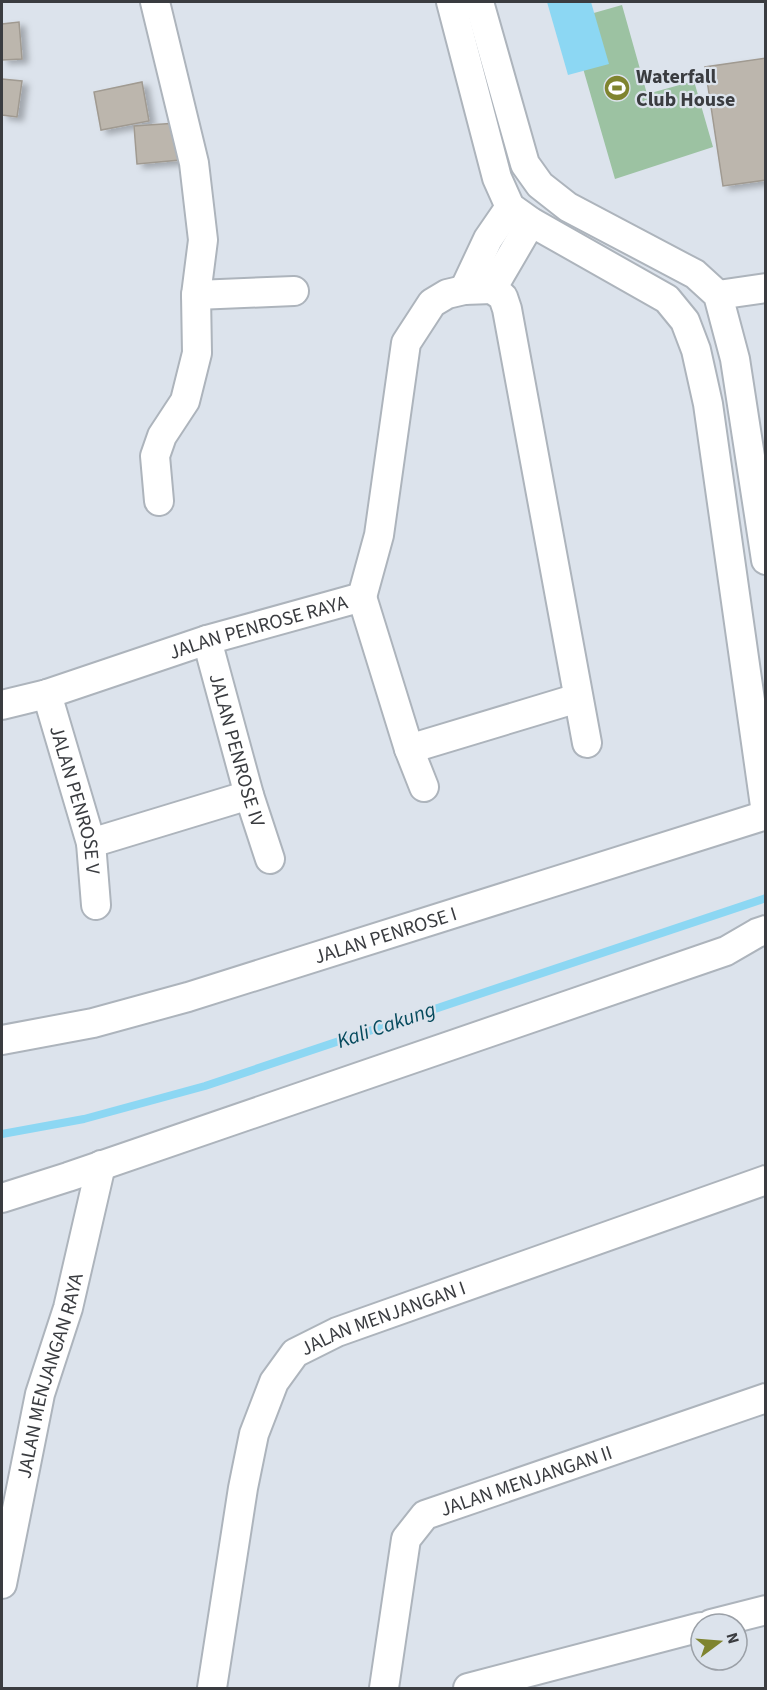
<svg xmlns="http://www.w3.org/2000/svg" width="767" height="1690" font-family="'Source Sans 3',sans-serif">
<defs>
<filter id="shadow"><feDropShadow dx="6" dy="4" stdDeviation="3" flood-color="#0004"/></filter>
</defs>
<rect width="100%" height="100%" fill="#dce3ec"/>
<path fill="#9cc2a2" d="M622 5 647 94 694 81 713 147 615 179 569 20Z"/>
<path fill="#8cd7f3" d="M547 2H591L609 64 568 75Z"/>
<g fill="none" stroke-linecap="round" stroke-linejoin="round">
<path stroke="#8cd7f3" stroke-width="8" d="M2 1134 84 1119 205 1086 766 898"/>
</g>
<g fill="#bcb6ad" stroke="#a09a91" stroke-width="1.5" filter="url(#shadow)">
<path d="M19 22 22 59 2 60V24Z"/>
<path d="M766 58V180L723 186 705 67Z"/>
<path d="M2 79 22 81 17 117 2 115Z"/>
<path d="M142 82 149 121 101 130 94 92Z"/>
<path d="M177 123 180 160 137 164 134 126Z"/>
</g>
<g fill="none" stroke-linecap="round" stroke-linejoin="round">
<defs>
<g id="minor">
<path d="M155 2 194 163 203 240 196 295 197 353 185 401 162 436 155 456 159 501"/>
<path d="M451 2 497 178 510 207 531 222 667 299 685 321 696 350 708 404 766 813"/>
<path d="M479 2 525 164 540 185 568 207 695 274 718 295 735 359 766 560"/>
<path d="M492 289 503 297 507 309 587 743"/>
<path d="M492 289 531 222"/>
<path d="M464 290 488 239 510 207"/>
<path d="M196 295 294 291"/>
<path d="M718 295 766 288"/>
<path d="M362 597 409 749 424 787"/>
<path id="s1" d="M207 640 249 795 270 859"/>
<path id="s2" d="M47 694 91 843 96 905"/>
<path id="s3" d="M2 705 47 694 207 640 362 597 379 535 406 343 432 303 447 294 464 290 492 289"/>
<path d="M409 749 578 698"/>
<path d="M91 843 249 795"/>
<path id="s4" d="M2 1040 93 1023 188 997 766 815"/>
<path d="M2 1198 68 1177 726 951 757 933 766 930"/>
<path id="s5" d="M2 1584 40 1394 68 1308 101 1165"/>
<path d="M711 1624 766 1610"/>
<path id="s6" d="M212 1688 243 1488 254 1434 274 1382 295 1353 337 1332 766 1180"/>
<path id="s7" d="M384 1688 406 1539 425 1515 766 1398"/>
<path d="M468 1688 701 1627"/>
</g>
</defs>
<use href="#minor" stroke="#adb4bc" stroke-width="32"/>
<use href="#minor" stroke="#fff" stroke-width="28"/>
</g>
<defs>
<symbol id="stadium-disc" viewBox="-11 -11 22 22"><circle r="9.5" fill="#7f842f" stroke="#dce3ec"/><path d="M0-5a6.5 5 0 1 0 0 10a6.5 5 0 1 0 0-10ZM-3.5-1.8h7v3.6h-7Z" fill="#fff"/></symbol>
</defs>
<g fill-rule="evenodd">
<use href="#stadium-disc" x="602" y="73" width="30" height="30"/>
</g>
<g text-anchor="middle" stroke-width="4.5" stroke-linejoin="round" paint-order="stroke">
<g font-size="20" font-weight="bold" fill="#3a3c40" stroke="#dce3ec" text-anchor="start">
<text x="636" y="83">Waterfall<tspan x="636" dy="23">Club House</tspan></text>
</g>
<g font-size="20" fill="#3a3c40" stroke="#dce3ec">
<text dy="7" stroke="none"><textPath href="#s3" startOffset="268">JALAN PENROSE RAYA</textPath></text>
<text dy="7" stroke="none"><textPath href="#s1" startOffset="114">JALAN PENROSE IV</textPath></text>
<text dy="7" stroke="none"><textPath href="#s2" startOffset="110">JALAN PENROSE V</textPath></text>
<text dy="7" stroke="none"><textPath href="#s4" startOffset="398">JALAN PENROSE I</textPath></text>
<text dy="7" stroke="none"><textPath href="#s6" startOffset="444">JALAN MENJANGAN I</textPath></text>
<text dy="7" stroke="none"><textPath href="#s5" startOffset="214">JALAN MENJANGAN RAYA</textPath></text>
<text dy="7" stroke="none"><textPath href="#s7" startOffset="288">JALAN MENJANGAN II</textPath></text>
</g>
<g font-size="21" font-style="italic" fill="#064a5d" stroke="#dce3ec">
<text transform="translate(386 1025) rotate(-19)" y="7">Kali Cakung</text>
</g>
</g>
<rect width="767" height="1690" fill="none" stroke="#3a3c40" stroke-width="6"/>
<g transform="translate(719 1642) rotate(74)"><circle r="28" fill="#dce3ec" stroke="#9ba0a7" stroke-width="1.5"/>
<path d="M0-4.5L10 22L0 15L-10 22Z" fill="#7f842f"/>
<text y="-9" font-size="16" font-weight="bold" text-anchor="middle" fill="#3a3c40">N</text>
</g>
</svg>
